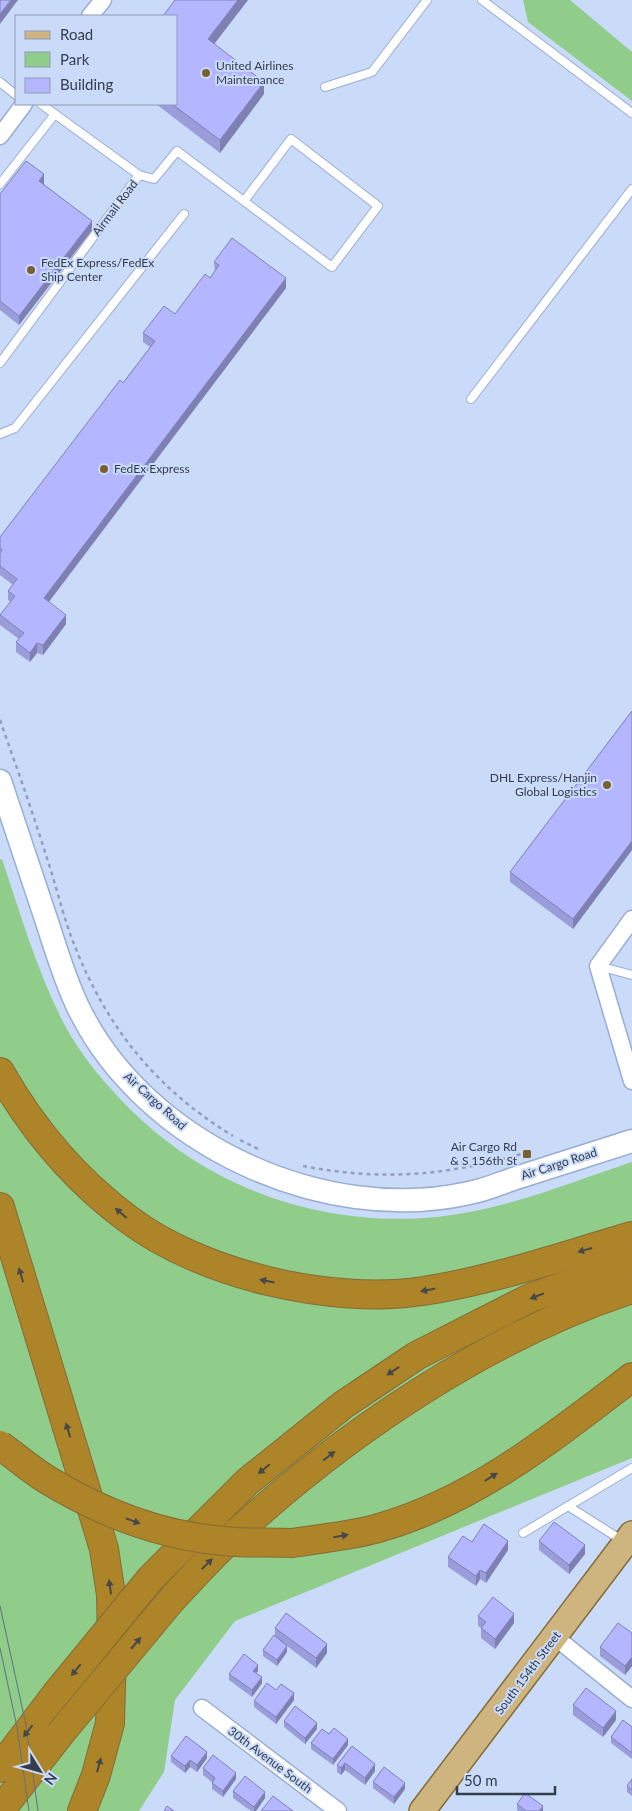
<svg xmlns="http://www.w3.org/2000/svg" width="632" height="1811" font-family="Lato,sans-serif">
<rect width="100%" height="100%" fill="#cadbfa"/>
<g fill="#91cd8a">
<path d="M523 0H570L632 52V101L528 22Z"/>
<path d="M2 859C20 913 36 967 61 1018 74 1044 92 1068 111 1089 194 1183 312 1229 437 1217 504 1210 569 1183 632 1162V1458L235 1621 175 1700 164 1772 139 1811H0V860Z"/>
</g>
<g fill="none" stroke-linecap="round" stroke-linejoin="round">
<defs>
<g id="lane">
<path d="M482 0 632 113"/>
<path d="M0 82 16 95"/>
<path d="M325 87 372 72 427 0"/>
<path d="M139 175 154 179 177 151 332 267 378 206 291 139 244 201"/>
<path d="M0 184 55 114"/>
<path d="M0 363 139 175 41 104"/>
<path d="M471 399 632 189"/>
<path d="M0 434 15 428 184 214"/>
<path d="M598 966 632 975"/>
<path d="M568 1506 623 1541"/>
<path d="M523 1533 632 1468"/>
</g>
<g id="street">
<path d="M90 16 103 0"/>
<path d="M0 136 24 104"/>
<path d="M632 919 598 966 632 1081"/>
<path d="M555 1637 632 1699"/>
<path d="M202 1708 338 1811"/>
</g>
<path id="secondary" d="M0 781C15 827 31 873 46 919 56 949 65 981 79 1009 145 1144 324 1226 469 1193 486 1190 503 1182 519 1177 557 1165 594 1153 632 1141"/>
<path id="primary" d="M422 1811 632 1534"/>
<g id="highway">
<path d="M0 1072C33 1130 74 1179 128 1219 202 1275 332 1305 423 1291 491 1281 566 1255 632 1236"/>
<path d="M0 1207 104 1549 111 1595 112 1649 110 1723 96 1775 82 1811"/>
<path d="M292 1543C322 1538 353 1536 382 1527 477 1499 555 1436 632 1377"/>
<path d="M151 1578 247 1482 343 1405 416 1356 530 1298 632 1261"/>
<path d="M173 1598C195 1575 217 1550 242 1528 351 1429 491 1335 632 1289"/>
<path d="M0 1768 56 1694"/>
<path d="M0 1811 60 1734"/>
</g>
</defs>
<use href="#lane" stroke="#99add2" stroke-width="10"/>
<use href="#street" stroke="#99add2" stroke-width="19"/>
<use href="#secondary" stroke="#99add2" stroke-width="25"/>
<use href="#primary" stroke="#846b36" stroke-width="28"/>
<use href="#highway" stroke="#846b36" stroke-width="30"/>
<g stroke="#929fb9" stroke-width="2.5" stroke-dasharray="4 4" stroke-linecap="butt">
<path d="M0 720C15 763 31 807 45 852 56 884 63 918 76 949 109 1031 158 1090 233 1136"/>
<path d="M240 1140 258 1149"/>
<path d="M303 1166C381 1181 444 1176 521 1154"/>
</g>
<use href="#lane" stroke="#fff" stroke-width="8"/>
<use href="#street" stroke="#fff" stroke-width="16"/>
<use href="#secondary" stroke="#fff" stroke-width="22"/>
<use href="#primary" stroke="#ceb57f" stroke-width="25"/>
<use href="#highway" stroke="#ae8429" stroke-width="28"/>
<g stroke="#646f83" stroke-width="1">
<path d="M0 1606 26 1725 38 1811"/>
<path d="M0 1648 17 1727 29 1811"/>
</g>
<defs>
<g id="highway-bridge">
<path d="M0 1445C15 1456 30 1469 46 1479 103 1514 168 1538 235 1542 254 1543 273 1542 292 1543"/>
<path d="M56 1694 151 1578"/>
<path d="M60 1734 173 1598"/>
</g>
</defs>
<use href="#highway-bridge" stroke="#846b36" stroke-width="30" stroke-linecap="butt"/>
<use href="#highway-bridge" stroke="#ae8429" stroke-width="28"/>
</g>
<g fill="#9b9ddb">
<path d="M175 0H248L214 44 264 94 220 153 156 104H176Z"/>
<path d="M44 184 92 230 19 325 0 310V194Z"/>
<path d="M214 262 286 288 49 602 66 624 43 655 37 653 30 662 16 652V642L19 639 0 625V615L11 602 8 600V591L13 585 0 575V537L123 383 150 347 143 342V333L175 314 210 278 215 271Z"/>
<path d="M632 711V850L573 929 510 882V872Z"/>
<path d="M539 1541 585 1554 569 1574 539 1550Z"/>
<path d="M472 1542 508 1550 486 1583 480 1579 476 1586 448 1567V1557Z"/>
<path d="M478 1616 514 1623 495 1649 481 1638V1628L478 1626Z"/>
<path d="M275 1628 327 1653 316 1668 287 1646V1652L277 1666 263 1656V1650L275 1637Z"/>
<path d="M632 1633V1666L625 1675 600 1656V1647Z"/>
<path d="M258 1671 256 1673 262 1683 252 1697 229 1680V1674Z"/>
<path d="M276 1690 294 1700 276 1724 254 1707V1701Z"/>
<path d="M573 1705 616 1720 603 1737 573 1715Z"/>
<path d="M284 1721 317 1729 305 1744 284 1727Z"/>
<path d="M632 1727V1759L611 1743V1737Z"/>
<path d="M329 1734 348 1745 333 1765 311 1749V1743Z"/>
<path d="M352 1746 375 1771 365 1785 345 1770 341 1775 337 1772V1765Z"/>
<path d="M171 1756 207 1758 197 1772 190 1767 185 1773 171 1762Z"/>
<path d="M203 1768 236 1779 223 1797 212 1789V1782L203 1775Z"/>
<path d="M632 1779V1796L627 1792V1786Z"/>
<path d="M373 1782 405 1789 394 1804 373 1788Z"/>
<path d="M233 1791 265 1798 256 1811H251L233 1798Z"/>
<path d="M517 1804 543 1811H518L517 1810Z"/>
</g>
<g fill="#7e80b2">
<path d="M11 0H18L0 24V14Z"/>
<path d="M238 0H248L208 52V39Z"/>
<path d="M264 82V94L220 153V140Z"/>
<path d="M44 174V184L39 190V181Z"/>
<path d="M92 221V230L19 325V316Z"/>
<path d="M286 278V288L44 608V598Z"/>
<path d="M66 615V624L43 655V645Z"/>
<path d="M37 643V653L30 662V653Z"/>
<path d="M632 841V850L573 929V919Z"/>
<path d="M508 1541V1550L486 1583V1573Z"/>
<path d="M585 1545V1554L569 1574V1565Z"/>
<path d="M480 1570V1579L476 1586V1576Z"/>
<path d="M514 1614V1623L495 1649V1639Z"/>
<path d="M327 1644V1653L316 1668V1658Z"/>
<path d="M287 1646V1652L277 1666V1660Z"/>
<path d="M632 1657V1666L625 1675V1666Z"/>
<path d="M258 1665V1671L253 1677V1671Z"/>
<path d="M262 1677V1683L252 1697V1690Z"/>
<path d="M294 1693V1700L276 1724V1717Z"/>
<path d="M616 1711V1720L603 1737V1728Z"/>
<path d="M317 1723V1729L305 1744V1738Z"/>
<path d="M348 1739V1745L333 1765V1759Z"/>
<path d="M207 1752V1758L197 1772V1765Z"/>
<path d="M190 1760V1767L185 1773V1766Z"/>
<path d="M345 1763V1770L341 1775V1768Z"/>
<path d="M375 1764V1771L365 1785V1778Z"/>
<path d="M236 1773V1779L223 1797V1791Z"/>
<path d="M405 1783V1789L394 1804V1797Z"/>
<path d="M265 1792V1798L256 1811H254V1807Z"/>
<path d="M543 1806V1811H539Z"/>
</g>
<g fill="#b4b7ff" stroke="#7e80b2">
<path d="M0 0H11L0 14Z"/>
<path d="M175 0H238L208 39 264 82 220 140 172 104H176V16H163Z"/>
<path d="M26 161 44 174 39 181 92 221 19 316 0 301V194Z"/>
<path d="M232 238 286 278 44 598 66 615 43 645 37 643 30 653 16 642 24 633 0 615 15 596 8 591 17 579 0 566V553L2 550 0 548V537L120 380 123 383 155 341 143 333 164 306 175 314 205 274 210 278 219 265 214 262Z"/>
<path d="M632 711V841L573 919 510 872Z"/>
<path d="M554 1522 585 1545 569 1565 539 1541Z"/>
<path d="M484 1524 508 1541 486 1573 480 1570 476 1576 448 1557 463 1536 472 1542Z"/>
<path d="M493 1597 514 1614 495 1639 481 1628 486 1622 478 1616Z"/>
<path d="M286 1613 327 1644 316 1658 275 1628Z"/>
<path d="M618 1623 632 1633V1657L625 1666 600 1647Z"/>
<path d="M274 1635 287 1646 277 1660 263 1650Z"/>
<path d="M244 1654 258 1665 253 1671 262 1677 252 1690 229 1674Z"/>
<path d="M267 1683 276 1690 281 1684 294 1693 276 1717 254 1701Z"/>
<path d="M586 1688 616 1711 603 1728 573 1705Z"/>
<path d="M295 1706 317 1723 305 1738 284 1721Z"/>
<path d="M623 1720 632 1727V1753L611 1737Z"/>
<path d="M334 1728 348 1739 333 1759 311 1743 322 1729 329 1734Z"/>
<path d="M186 1736 207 1752 197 1765 190 1760 185 1766 171 1756Z"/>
<path d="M352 1746 375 1764 365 1778 345 1763 341 1768 337 1765Z"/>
<path d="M213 1755 236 1773 223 1791 212 1783 215 1778 203 1768Z"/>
<path d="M384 1767 405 1783 394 1797 373 1782Z"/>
<path d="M245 1776 265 1792 254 1807 233 1791Z"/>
<path d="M632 1779V1790L627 1786Z"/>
<path d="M525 1793 543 1806 539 1811H526L517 1804Z"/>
<path d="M273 1796 293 1811H261Z"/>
<path d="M167 1806 174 1811H164Z"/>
</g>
<defs><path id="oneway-solid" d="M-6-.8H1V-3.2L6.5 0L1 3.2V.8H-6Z" transform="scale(1.25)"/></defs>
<g fill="#474848">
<use href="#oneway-solid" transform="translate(121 1213) rotate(-139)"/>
<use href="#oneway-solid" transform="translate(585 1250) rotate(164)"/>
<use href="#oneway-solid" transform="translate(21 1275) rotate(-107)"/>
<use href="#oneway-solid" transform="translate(267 1281) rotate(-169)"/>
<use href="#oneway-solid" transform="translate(428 1290) rotate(169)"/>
<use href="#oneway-solid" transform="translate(537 1296) rotate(159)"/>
<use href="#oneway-solid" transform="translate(393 1371) rotate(146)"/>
<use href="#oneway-solid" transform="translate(68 1430) rotate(-107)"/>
<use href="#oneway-solid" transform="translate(329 1456) rotate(-37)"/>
<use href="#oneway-solid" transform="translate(264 1469) rotate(141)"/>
<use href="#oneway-solid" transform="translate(491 1477) rotate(-32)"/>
<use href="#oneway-solid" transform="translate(133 1521) rotate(20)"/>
<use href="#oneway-solid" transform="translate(341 1536) rotate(-10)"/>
<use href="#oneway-solid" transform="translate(207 1564) rotate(-45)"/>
<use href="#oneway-solid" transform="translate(110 1587) rotate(-98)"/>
<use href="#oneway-solid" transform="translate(136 1643) rotate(-50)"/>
<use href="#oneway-solid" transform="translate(76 1670) rotate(129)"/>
<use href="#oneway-solid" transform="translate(28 1731) rotate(127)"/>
<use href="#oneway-solid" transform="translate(99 1765) rotate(-75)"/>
</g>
<g fill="#786031" stroke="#cadbfa" stroke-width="2">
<circle cx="206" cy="73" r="5"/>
<circle cx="31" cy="270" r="5"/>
<circle cx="104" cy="469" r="5"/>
<circle cx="607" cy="785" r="5"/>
<rect x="522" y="1149" width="10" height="10" rx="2.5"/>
</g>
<g text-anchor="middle" stroke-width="4" stroke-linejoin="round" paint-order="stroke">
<g font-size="12" fill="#353d4d" stroke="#cadbfa" text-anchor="start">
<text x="216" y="70">United Airlines<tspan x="216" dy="14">Maintenance</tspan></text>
<text x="41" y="267">FedEx Express/FedEx<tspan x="41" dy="14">Ship Center</tspan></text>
<text x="114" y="473">FedEx Express</text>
<text x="597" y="782" text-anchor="end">DHL Express/Hanjin<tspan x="597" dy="14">Global Logistics</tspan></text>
<text x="517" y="1151" text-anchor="end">Air Cargo Rd<tspan x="517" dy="14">&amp; S 156th St</tspan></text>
</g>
<g font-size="12" fill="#353d4d" stroke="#cadbfa">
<text transform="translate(115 208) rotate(-53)" y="4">Airmail Road</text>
<text transform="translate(155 1101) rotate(42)" y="4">Air Cargo Road</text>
<text transform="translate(559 1164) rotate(-18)" y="4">Air Cargo Road</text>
<text transform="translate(528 1673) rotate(-53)" y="4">South 154th Street</text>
<text transform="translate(270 1760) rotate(37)" y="4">30th Avenue South</text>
</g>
</g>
<rect x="15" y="15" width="162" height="90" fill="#cadbfa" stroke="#8e9cb5"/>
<rect x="25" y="31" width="25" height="8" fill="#ceb57f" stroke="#8e9cb5"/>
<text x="60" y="40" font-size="15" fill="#353d4d">Road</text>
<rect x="25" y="52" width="25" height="15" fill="#91cd8a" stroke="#8e9cb5"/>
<text x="60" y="65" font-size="15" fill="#353d4d">Park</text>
<rect x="25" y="78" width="25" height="15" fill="#b4b7ff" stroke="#8e9cb5"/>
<text x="60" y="90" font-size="15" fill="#353d4d">Building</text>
<g transform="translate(40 1771) rotate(127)" stroke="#cadbfa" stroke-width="4" paint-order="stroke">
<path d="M0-4L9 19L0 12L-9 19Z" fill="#353d4d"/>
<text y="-8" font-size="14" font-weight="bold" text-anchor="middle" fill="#353d4d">N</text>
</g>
<path d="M457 1786v8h98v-8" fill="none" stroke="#353d4d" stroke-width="2.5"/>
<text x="464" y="1786" font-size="15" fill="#353d4d" stroke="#cadbfa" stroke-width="4" paint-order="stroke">50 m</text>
</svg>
